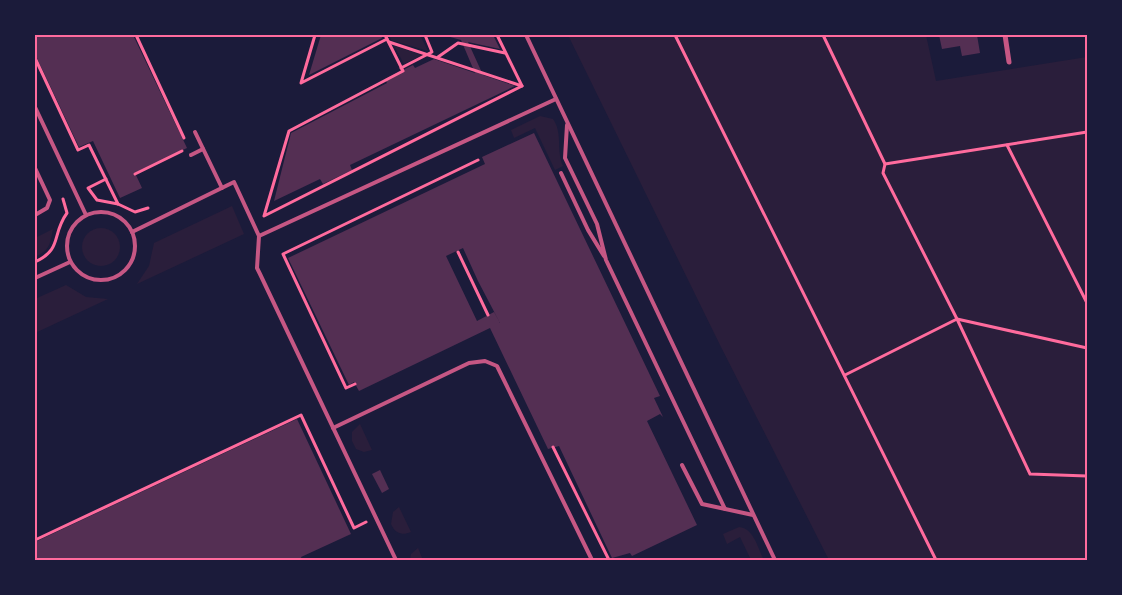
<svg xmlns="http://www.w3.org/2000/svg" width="1122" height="595" font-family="Inter,sans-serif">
<rect width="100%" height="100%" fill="#1b1b3a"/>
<g fill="#2a1e3b">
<path d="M389 35 421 37 428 51 391 40Z"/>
<path d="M568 35H926L936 81 1087 57V560H829L720 345Z"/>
<path d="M394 46 422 55 404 64Z"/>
<path d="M540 116 553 119C563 133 556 151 563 166L555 170 535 128 514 138 511 130Z"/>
<path d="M232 206 244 234 137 284 149 266 154 243Z"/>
<circle cx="101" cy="247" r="19"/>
<path d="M53 229C50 244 50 250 35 257V238Z"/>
<path d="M66 285 86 297 108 299 35 333V299Z"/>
<path d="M360 424 372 450 364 452 356 449 352 441V432Z"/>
<path d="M399 507 411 532C401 536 395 533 391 524L393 512Z"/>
<path d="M739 527C754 528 758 549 764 560H751L740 537 727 544 723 534Z"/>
<path d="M418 548 423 560H410L411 554Z"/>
</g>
<g fill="#542f53" fill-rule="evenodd">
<path d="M35 35H133L187 148 135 173 142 188 120 198 93 141 79 147 35 54Z"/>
<path d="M321 35H381L382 38 309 75Z"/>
<path d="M443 35H493L500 49 468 42 483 75 515 86 350 165 352 170 323 184 320 179 274 201 291 133 387 83 385 79 413 65 415 68 434 59 475 73 461 40Z"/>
<path d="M939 35H977L980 53 962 56 960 46 942 49Z"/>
<path d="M534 133 660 396 654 398 663 417 660 414 647 421 697 525 632 556 630 553 612 558 559 446 548 449 490 328 359 391 354 382 349 385 288 258 485 164 482 157ZM463 248 478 281 500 323 494 312 477 321 446 256Z"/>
<path d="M297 419 351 534 301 557 302 560H35V542Z"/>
<path d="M380 470 389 489 382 493 372 474Z"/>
</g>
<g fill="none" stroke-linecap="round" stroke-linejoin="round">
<g stroke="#ff6b9d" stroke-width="3">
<path d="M136 35 184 138"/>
<path d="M315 35 301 83 387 39"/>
<path d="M385 35 403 71 289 131 264 216 522 86 497 35"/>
<path d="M675 35 936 560"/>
<path d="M823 35 885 164 883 173 957 319 1030 474 1087 476"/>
<path d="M389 42 522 86"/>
<path d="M438 57 458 43 505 53"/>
<path d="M35 58 78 150 89 145 118 204"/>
<path d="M401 68 432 52 425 35"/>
<path d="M1007 145 1087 303"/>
<path d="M885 164 1087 132"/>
<path d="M135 174 182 151"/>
<path d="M106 179 88 188 97 200 118 204 135 212 148 208"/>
<path d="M458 252 488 315"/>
<path d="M35 262C63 249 51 235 67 213L63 199"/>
<path d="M845 375 957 319 1087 348"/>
<path d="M355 384 346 388 283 254 478 160"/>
<path d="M553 447 609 560"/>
<path d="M35 540 301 415 354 528 366 522"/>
</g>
<g stroke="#c65784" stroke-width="4">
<path d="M526 35 775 560"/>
<path d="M35 107 86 215"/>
<path d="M567 125 565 158 597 224 606 260 725 509"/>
<path d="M195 132 222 188"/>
<path d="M191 155 203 149"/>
<path d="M35 168 50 200 47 208 35 215"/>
<path d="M561 173 588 230 604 256"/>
<circle cx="101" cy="246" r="34"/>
<path d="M132 232 234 182 259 236 257 268 260 274 396 560"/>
<path d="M259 236 556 99"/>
<path d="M35 278 70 262"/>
<path d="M333 428 469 363 485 361 497 366 592 560"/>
<path d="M682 465 702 504 753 515"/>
</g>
<path stroke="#c65784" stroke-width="5" d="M1005 35 1009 62"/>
</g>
<rect width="1122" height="595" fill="none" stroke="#1b1b3a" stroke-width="72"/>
<rect x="36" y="36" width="1050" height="523" fill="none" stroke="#ff6b9d" stroke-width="2"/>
</svg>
